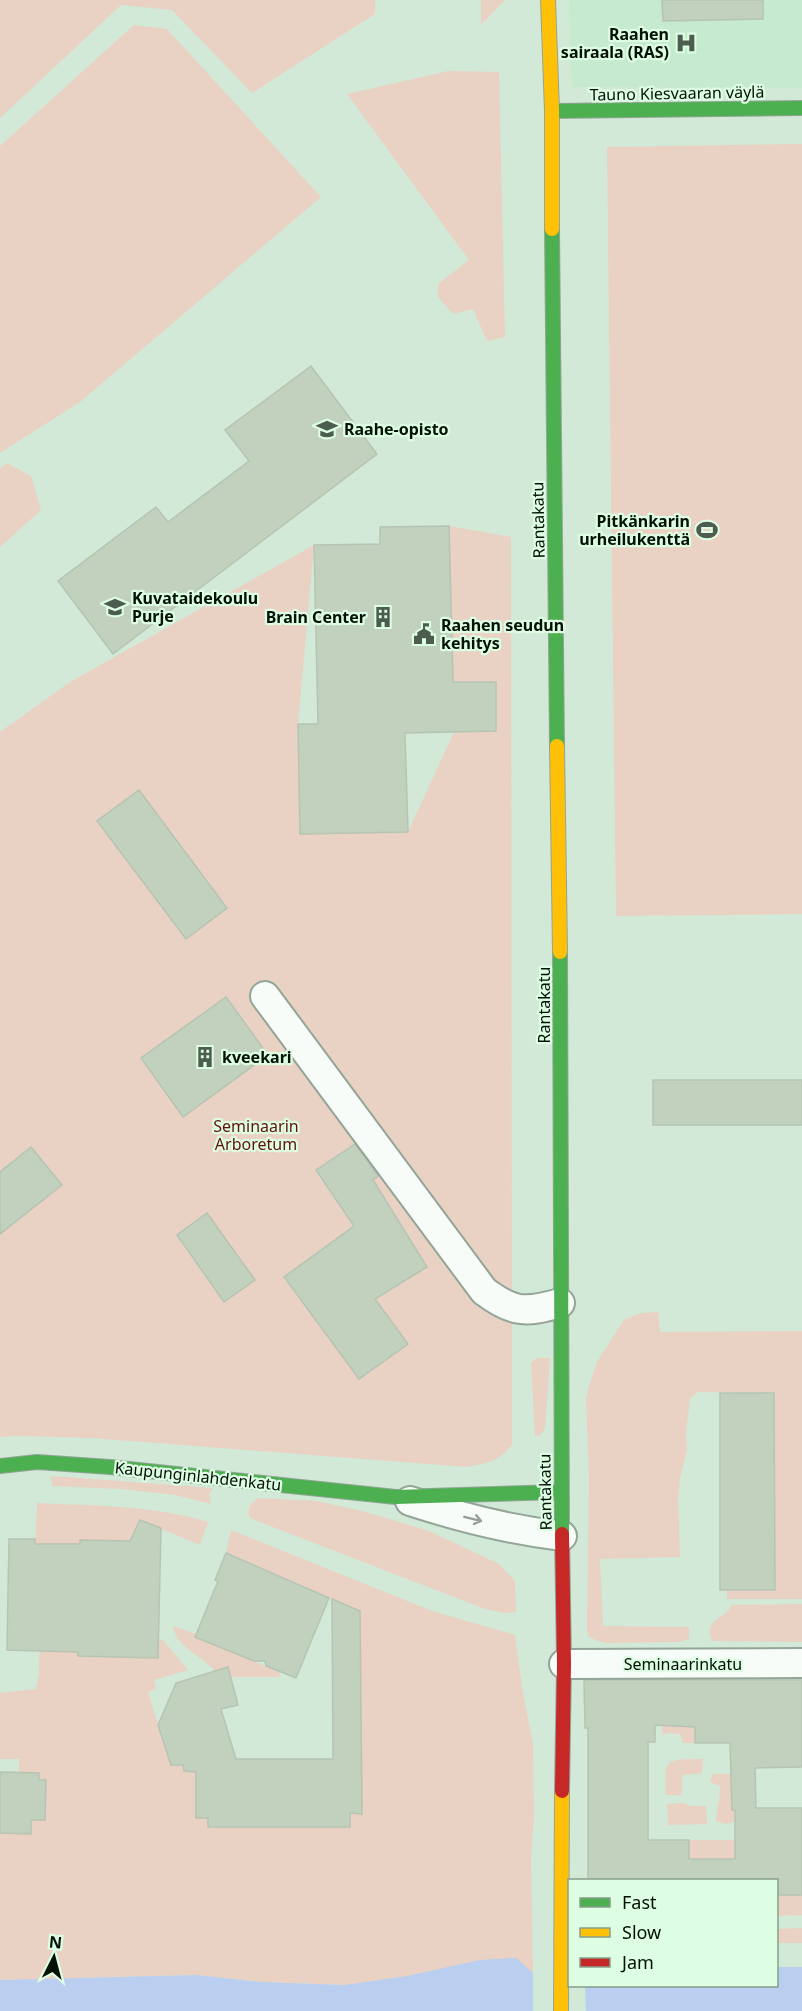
<svg xmlns="http://www.w3.org/2000/svg" width="802" height="2011" font-family="'Noto Sans',sans-serif">
<rect width="100%" height="100%" fill="#d3e9d7"/>
<path fill="#c5eacd" d="M569 0H802V88L572 87Z"/>
<g fill="#e9d1c3">
<path d="M0 0H375V14L252 93 172 10 121 5 0 118Z"/>
<path d="M481 0H505L481 25Z"/>
<path d="M134 25 167 29 321 197 80 402 0 453V146Z"/>
<path d="M448 71 499 72 505 337 487 341 473 309 453 314 438 297V284L469 260 347 94Z"/>
<path d="M802 144V914L616 916 607 147Z"/>
<path d="M7 463 31 476 41 510 0 547V469Z"/>
<path d="M449 526 511 537 512 1445C498 1462 489 1463 467 1467L92 1438 16 1436 0 1437V732L70 682 314 545 298 724 300 834 408 832 454 732Z"/>
<path d="M658 1312 660 1332 802 1331V1599H727V1590H775L774 1393 698 1392 690 1399 686 1432 687 1451 680 1478 678 1498 680 1557 600 1559 603 1626 689 1627V1639L679 1642 606 1643 595 1640 588 1636 587 1628 589 1477 586 1398 591 1379 597 1362 624 1320 641 1313Z"/>
<path d="M537 1358H550L545 1429 539 1436H535L531 1363Z"/>
<path d="M51 1476 213 1488 209 1494 211 1504 175 1495 122 1489 52 1486Z"/>
<path d="M258 1498 317 1501 366 1512 429 1531 499 1564 515 1581 516 1612 504 1613 485 1609 252 1519 249 1517C247 1507 251 1504 258 1498Z"/>
<path d="M37 1503C94 1506 153 1505 208 1522L200 1545 140 1520 134 1533 133 1541 80 1540V1544L123 1657 157 1658 158 1640H163L188 1670 154 1680 156 1689 148 1692 171 1765H183L184 1771 196 1772V1818H208V1827H350V1813H361L360 1611 226 1553 231 1530 432 1611 515 1635 522 1687 533 1744 534 1817 531 1859 533 1973 407 1976 345 1985 261 1982 196 1975 0 1980V1833L30 1834C31 1813 40 1793 39 1773L19 1772V1759H0V1693L36 1689 39 1674 41 1575H34Z"/>
<path d="M802 1604V1642L712 1641C703 1619 723 1621 732 1605Z"/>
<path d="M173 1626 196 1634 195 1637 280 1672 279 1677H231L230 1673 220 1676C215 1671 211 1666 205 1662 192 1651 176 1644 173 1626Z"/>
<path d="M661 1721 695 1723V1743H683L680 1734 668 1733 663 1735Z"/>
<path d="M703 1759 702 1773 682 1775V1795H666C664 1756 666 1760 703 1759Z"/>
<path d="M713 1774H731L732 1810H735L734 1822 725 1824 716 1821C717 1808 720 1798 720 1786L710 1782Z"/>
<path d="M683 1803 691 1806H706L707 1824 668 1825 667 1804Z"/>
<rect x="689" y="1840" width="46" height="19"/>
<path d="M779 1895H802V1915L778 1916Z"/>
<path d="M802 1928V1943H777V1929Z"/>
</g>
<path fill="#bacef0" d="M516 1958 533 1973 570 1986H776L777 1967H802V2011H0V1980L196 1975 261 1982 345 1985 407 1976 480 1960Z"/>
<path fill="#d3e9d7" d="M570 1968V1986H585L586 2011H533V1969Z"/>
<g fill="#c1d1be" stroke="#b6c4b4" stroke-width="1.5" fill-rule="evenodd">
<path d="M662 0H763V19L663 21Z"/>
<path d="M311 366 377 454 113 654 58 581 156 507 168 522 249 461 225 430Z"/>
<path d="M449 526 453 682H496V731L405 733 408 832 300 834 298 724H318L314 545 380 544V527Z"/>
<path d="M139 790 227 908 186 939 97 821Z"/>
<path d="M226 997 268 1055 183 1117 141 1058Z"/>
<rect x="653" y="1080" width="149" height="45"/>
<path d="M355 1144 378 1176 373 1180 427 1267 375 1299 408 1344 359 1379 284 1277 354 1226 316 1170Z"/>
<path d="M31 1147 62 1185 0 1234V1172Z"/>
<path d="M207 1213 255 1280 224 1302 177 1235Z"/>
<path d="M720 1393H774L775 1590H720Z"/>
<path d="M140 1520 161 1528 158 1658 78 1656V1652L7 1650 9 1539H35V1544H80V1540L130 1541Z"/>
<path d="M226 1553 329 1598 296 1678 266 1666 265 1661H254L195 1637 218 1581 215 1580Z"/>
<path d="M332 1599 360 1611 362 1814 350 1813V1827H208V1818H196V1772L184 1771 183 1765H171L158 1725 176 1683 228 1667 238 1705 221 1709 236 1759H333Z"/>
<path d="M584 1680H802V1767L755 1768 756 1808H802V1895H777V1881H588V1728H585ZM655 1725 695 1727V1743H730L732 1810H735V1859H689V1840H648V1742H655Z"/>
<path d="M0 1772 39 1773V1780H46L45 1820H31V1834L0 1833Z"/>
</g>
<g fill="none" stroke-linecap="round" stroke-linejoin="round">
<defs>
<g id="street">
<path d="M265 996 484 1291C513 1313 526 1313 560 1303"/>
<path d="M410 1501C459 1517 511 1530 562 1536"/>
<path d="M564 1664 802 1663"/>
</g>
<g id="fast">
<path d="M552 111 802 108"/>
<path d="M552 229 557 746"/>
<path d="M560 952 562 1534"/>
<path d="M0 1466 37 1462 110 1467 396 1497 561 1492"/>
</g>
<g id="slow">
<path d="M548 0 552 111V229"/>
<path d="M557 746 560 952"/>
<path d="M561 2011 562 1791"/>
</g>
<path id="jam" d="M562 1534 564 1664 562 1791"/>
</defs>
<use href="#street" stroke="#93a597" stroke-width="32"/>
<use href="#fast" stroke="#93a597" stroke-width="16"/>
<use href="#slow" stroke="#93a597" stroke-width="16"/>
<use href="#jam" stroke="#93a597" stroke-width="16"/>
<use href="#street" stroke="#f8fcf9" stroke-width="28"/>
<use href="#fast" stroke="#4caf50" stroke-width="14"/>
<use href="#slow" stroke="#ffc107" stroke-width="14"/>
<use href="#jam" stroke="#c62828" stroke-width="14"/>
</g>
<defs><path id="oneway-shaft" d="M-6 0H5M1.5-3L5.5 0L1.5 3" fill="none" stroke-width="1.6" stroke-linecap="round" stroke-linejoin="round" transform="scale(1.5)"/></defs>
<use stroke="#969e98" href="#oneway-shaft" transform="translate(473 1519) rotate(14)"/>
<defs>
<symbol id="hospital-bare" viewBox="-9 -9 18 18"><path d="M-5-5h3v3.5h4V-5h3V5h-3V1.5h-4V5h-3Z" fill="#4c5c4f" stroke="#ddfee3" stroke-width="2.5" paint-order="stroke"/></symbol>
<symbol id="school-bare" viewBox="-9 -9 18 18"><path d="M0-5L7-2L0 1L-7-2ZM-4 1L0 2.5L4 1V4Q0 6-4 4Z" fill="#4c5c4f" stroke="#ddfee3" stroke-width="2.5" paint-order="stroke"/></symbol>
<symbol id="stadium-bare" viewBox="-9 -9 18 18"><path d="M0-5a6.5 5 0 1 0 0 10a6.5 5 0 1 0 0-10ZM-3.5-1.8h7v3.6h-7Z" fill="#4c5c4f" stroke="#ddfee3" stroke-width="2.5" paint-order="stroke"/></symbol>
<symbol id="building-bare" viewBox="-9 -9 18 18"><path d="M-4-6H4V6H1V3H-1V6H-4ZM-2.5-4.3h1.7v1.8h-1.7ZM.8-4.3h1.7v1.8H.8ZM-2.5-1h1.7V.8h-1.7ZM.8-1h1.7V.8H.8Z" fill="#4c5c4f" stroke="#ddfee3" stroke-width="2.5" paint-order="stroke"/></symbol>
<symbol id="civic-bare" viewBox="-9 -9 18 18"><path d="M-.6-6.5H3V-4.5H.6V-3L4-1V1h2V6H-6V1h2V-1L-.6-3ZM-1.2 2.5V6h2.4V2.5Z" fill="#4c5c4f" stroke="#ddfee3" stroke-width="2.5" paint-order="stroke"/></symbol>
</defs>
<g fill-rule="evenodd">
<use href="#hospital-bare" x="671" y="28" width="30" height="30"/>
<use href="#school-bare" x="312" y="414" width="30" height="30"/>
<use href="#stadium-bare" x="692" y="515" width="30" height="30"/>
<use href="#school-bare" x="100" y="592" width="30" height="30"/>
<use href="#building-bare" x="368" y="602" width="30" height="30"/>
<use href="#civic-bare" x="409" y="619" width="30" height="30"/>
<use href="#building-bare" x="190" y="1042" width="30" height="30"/>
</g>
<g text-anchor="middle" stroke-width="4.5" stroke-linejoin="round" paint-order="stroke">
<g font-size="16" font-weight="bold" fill="#031006" stroke="#ddfee3" text-anchor="start">
<text x="669" y="40" text-anchor="end">Raahen<tspan x="669" dy="18">sairaala (RAS)</tspan></text>
<text x="344" y="435">Raahe-opisto</text>
<text x="690" y="527" text-anchor="end">Pitkänkarin<tspan x="690" dy="18">urheilukenttä</tspan></text>
<text x="132" y="604">Kuvataidekoulu<tspan x="132" dy="18">Purje</tspan></text>
<text x="366" y="623" text-anchor="end">Brain Center</text>
<text x="441" y="631">Raahen seudun<tspan x="441" dy="18">kehitys</tspan></text>
<text x="222" y="1063">kveekari</text>
</g>
<g font-size="16" fill="#031006" stroke="#ddfee3">
<text transform="translate(677 93) rotate(-1)" y="6">Tauno Kiesvaaran väylä</text>
<text transform="translate(538 520) rotate(-91)" y="6">Rantakatu</text>
<text transform="translate(544 1005) rotate(-90)" y="6">Rantakatu</text>
<text transform="translate(198 1476) rotate(6)" y="6">Kaupunginlahdenkatu</text>
<text transform="translate(545 1492) rotate(-91)" y="6">Rantakatu</text>
<text x="683" y="1670">Seminaarinkatu</text>
</g>
<g font-size="16" fill="#601209" stroke="#ddfee3">
<text x="256" y="1132">Seminaarin<tspan x="256" dy="18">Arboretum</tspan></text>
</g>
</g>
<rect x="568" y="1879" width="210" height="108" fill="#ddfee3" stroke="#869f8b" stroke-width="1.5"/>
<rect x="580" y="1898" width="30" height="9" fill="#4caf50" stroke="#869f8b" stroke-width="1.5"/>
<text x="622" y="1909" font-size="18" fill="#031006">Fast</text>
<rect x="580" y="1928" width="30" height="9" fill="#ffc107" stroke="#869f8b" stroke-width="1.5"/>
<text x="622" y="1939" font-size="18" fill="#031006">Slow</text>
<rect x="580" y="1958" width="30" height="9" fill="#c62828" stroke="#869f8b" stroke-width="1.5"/>
<text x="622" y="1969" font-size="18" fill="#031006">Jam</text>
<g transform="translate(54 1957) rotate(6)" stroke="#ddfee3" stroke-width="4.5" paint-order="stroke">
<path d="M0-4.5L10 22L0 15L-10 22Z" fill="#031006"/>
<text y="-9" font-size="16" font-weight="bold" text-anchor="middle" fill="#031006">N</text>
</g>
</svg>
